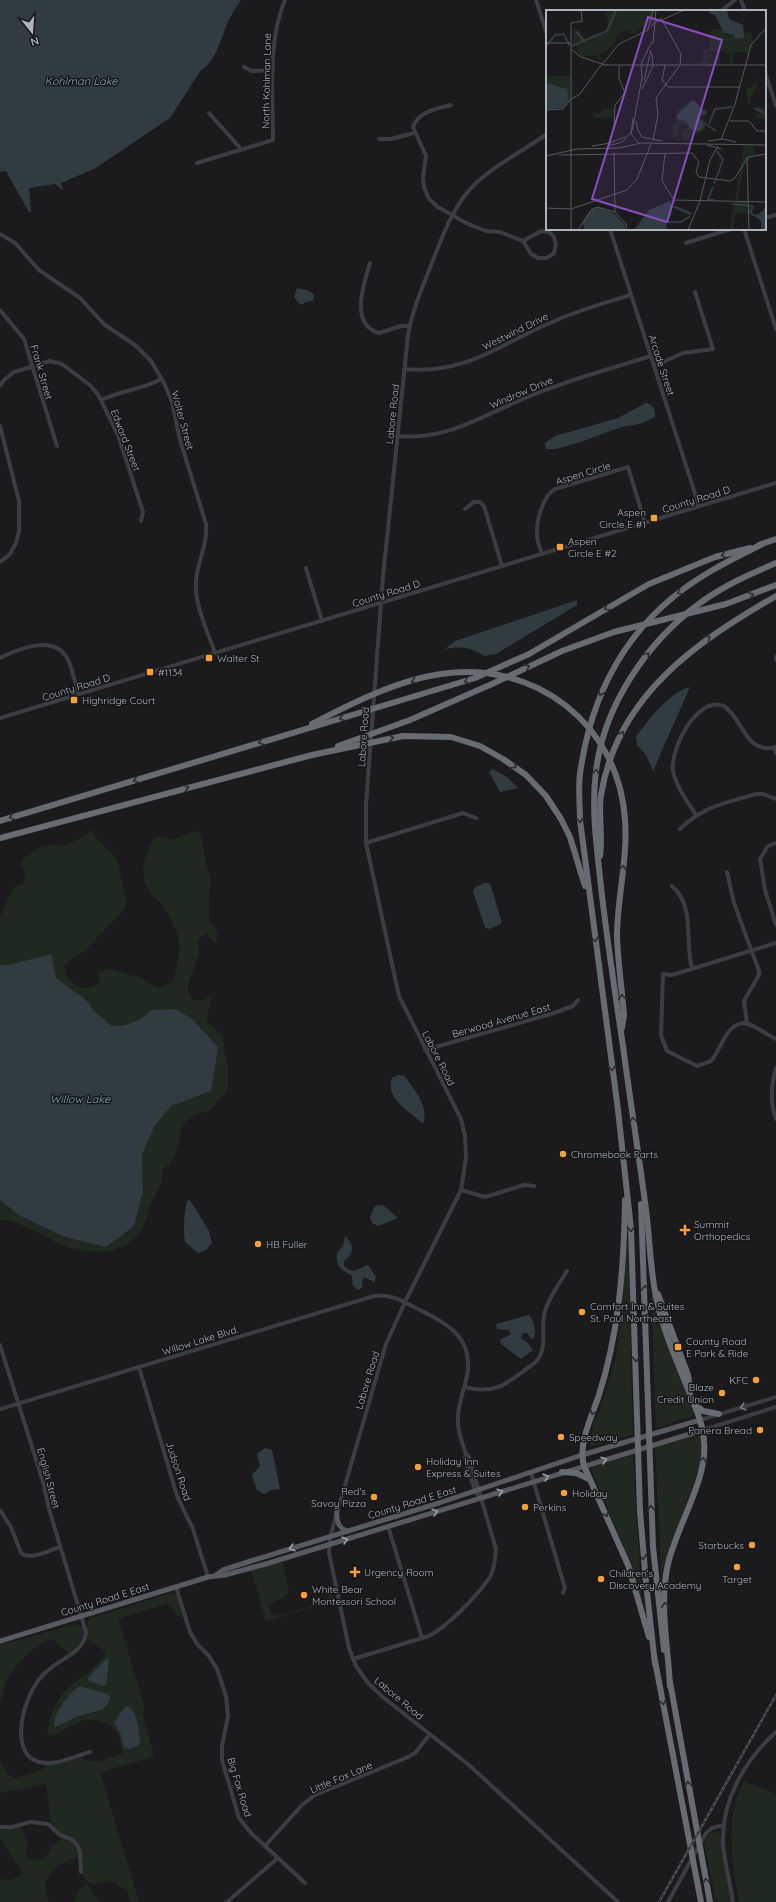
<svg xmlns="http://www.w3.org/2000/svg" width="776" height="1902" font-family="Quicksand,sans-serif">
<rect width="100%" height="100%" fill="#1b1b1d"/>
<g fill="#202920">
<path d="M92 830 97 839 117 859 127 903 124 910 85 950 64 966 67 977 78 987 89 988 99 984 98 972 109 969 142 978 150 984 159 988 173 981C176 969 180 956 179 942 178 931 170 916 163 906 160 901 154 898 150 893 138 874 144 854 156 837L174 839 196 831 201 834 206 864 211 880 209 896V921L214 925 218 935 216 944 206 933 198 940 199 953 187 988 193 1000 203 1001 212 994 206 1021 222 1035 228 1070V1089L210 1111C170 1117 187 1137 172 1161 171 1164 166 1167 163 1169 162 1175 162 1182 160 1187 158 1192 154 1196 152 1201 148 1210 148 1220 142 1229 125 1257 89 1254 61 1245 56 1244 51 1239 46 1236 31 1229 16 1221 0 1219V1200L19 1215 65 1237 106 1246 134 1226 143 1192 142 1155 154 1127 171 1106 211 1091 153 1010C139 1020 129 1025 112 1026L95 1012 86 1000 56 978 9 965H0V916L14 887 24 884 25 872 20 861 40 847 49 845 64 846 77 840Z"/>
<path d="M626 1246H628L633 1434 589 1447 594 1422 600 1411 616 1357 623 1301Z"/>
<path d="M651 1282 673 1361 695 1415 656 1428Z"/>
<path d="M699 1434 701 1435C704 1465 689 1492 681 1520 674 1543 668 1565 662 1588L655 1447Z"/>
<path d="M633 1455 640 1574 643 1604C629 1558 611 1514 591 1470L593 1466Z"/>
<path d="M280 1562 283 1564 289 1592 284 1598 268 1604 271 1615C279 1618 320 1604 328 1598L329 1591 332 1594 334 1601 266 1621 251 1570Z"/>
<path d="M171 1593 177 1595 183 1616 177 1615 171 1606 167 1604 118 1619 144 1705V1710L142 1713 153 1751 155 1752 153 1753V1757L100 1772 139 1902H131L126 1890 120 1888 115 1881 92 1884C79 1878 81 1859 80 1847L60 1833 51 1824 46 1784 0 1793V1762L8 1774 15 1778 44 1770 45 1765H56L80 1757 87 1761H100L123 1754C122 1747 120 1739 117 1733 111 1722 92 1717 81 1721 70 1725 61 1733 50 1736L47 1732C50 1717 56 1700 67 1689 82 1676 95 1670 106 1652L87 1639 88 1619Z"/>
<path d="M78 1624 83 1628C84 1639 77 1647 69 1654L53 1639C34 1643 14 1665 6 1682 3 1689 2 1697 0 1703V1645Z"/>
<path d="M744 1781 776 1794V1902H739C732 1861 724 1819 744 1781Z"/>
<path d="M21 1825 27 1842 26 1854 28 1859C41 1864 48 1858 51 1845L56 1844 63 1838 75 1843 79 1856C56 1866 38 1874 49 1902H0V1878C7 1882 15 1879 21 1875L23 1872 2 1842 0 1836V1828Z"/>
<path d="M717 1831 721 1835 723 1857 731 1902H716L704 1842 710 1834Z"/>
<path d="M87 1884 100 1902H74L79 1890Z"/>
</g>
<g fill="#303c42">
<path d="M0 0H241C236 8 230 16 227 24 221 39 216 61 201 70L170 118 94 169 61 183 63 189H61L55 184 29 188 31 212H29L6 171 0 172Z"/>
<path d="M297 288 307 290 314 294 313 301 306 302 302 305 298 302 294 297Z"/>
<path d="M646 403C654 405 655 409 655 417L640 424 621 427 581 442 556 449H546L545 443 555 436 618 418Z"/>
<path d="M577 600V605L496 654 484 656C472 647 459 646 445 649L455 641Z"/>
<path d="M690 687 653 771 646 755 637 745 636 736C650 719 668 693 690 687Z"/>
<path d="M493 769 508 778 518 788 500 792 489 772Z"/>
<path d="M484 883H489L491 886 501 920V924L489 929 486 928 484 924 473 892 474 888Z"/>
<path d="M51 954 56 978 86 1000 95 1012 112 1026 125 1025 140 1019 152 1010 176 1009 192 1019 218 1047 211 1091 171 1106 154 1127 142 1155 143 1192 134 1226 106 1247 65 1237 19 1215 0 1200V965H9Z"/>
<path d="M398 1075 404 1076C414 1088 430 1108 423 1124 411 1112 384 1098 392 1078Z"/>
<path d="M190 1200 209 1231 212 1243 206 1250 198 1253 185 1242C183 1229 184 1215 187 1201Z"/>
<path d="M383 1205 398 1218 378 1226 372 1223 370 1217 375 1206Z"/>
<path d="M345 1236C355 1245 354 1254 344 1261V1266C355 1276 357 1268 368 1265L376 1277 374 1282 364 1277 362 1282 363 1287 358 1290 353 1286 352 1276C341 1269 336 1268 337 1253L343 1246Z"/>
<path d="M529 1315C535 1322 536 1331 534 1339L530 1338 528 1333H523L521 1338 528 1343 533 1350 521 1359 501 1344 500 1340 511 1334 509 1330 497 1329 496 1324Z"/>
<path d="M265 1448 272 1450 280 1489 271 1490 264 1494 257 1490 252 1475 260 1466 257 1454Z"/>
<path d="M106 1659H108L109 1660 106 1685 103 1686 89 1681 88 1678Z"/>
<path d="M78 1687H83L108 1694 110 1697 108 1704 101 1710 78 1716 55 1727C51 1716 69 1694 78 1687Z"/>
<path d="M127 1706C138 1710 139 1733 140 1742L138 1746 129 1749 124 1747 120 1732 114 1723 124 1708Z"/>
</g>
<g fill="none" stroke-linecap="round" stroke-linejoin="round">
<g stroke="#3b3d42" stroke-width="4">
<path d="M536 0 547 34"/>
<path d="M741 0 745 11"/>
<path d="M721 11 735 0"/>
<path d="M244 67 252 71 273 70"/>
<path d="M765 72 776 106"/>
<path d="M451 105C436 109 419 111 413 127L426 156 423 177 424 187 429 199 438 207 466 223 486 231 500 232 523 241 531 254 538 258H547L554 253 556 245 554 237 549 232 541 231 523 241"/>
<path d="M209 113 241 149"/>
<path d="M547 134C524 150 497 164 476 183 452 206 442 238 430 268 421 290 412 312 408 335L383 577 366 804V843L399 996 461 1119 465 1136 466 1158 461 1190 405 1302 386 1344 330 1537 329 1553 349 1648 356 1666 368 1683 384 1698 469 1765 618 1902"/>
<path d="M379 139H391L414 133"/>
<path d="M197 163 273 140C273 94 267 43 285 0"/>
<path d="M765 218 776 215"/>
<path d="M610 229 699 506"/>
<path d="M744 229 776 329"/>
<path d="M0 234 15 243 39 270 80 298 105 325 135 345 151 361 164 383 172 402 180 440 206 524C208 545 197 561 196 582 194 603 208 633 215 653"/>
<path d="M686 243 731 229"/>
<path d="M370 263C364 283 349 324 379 333L401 326H409"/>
<path d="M0 310 24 339 57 446"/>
<path d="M654 366 683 353 713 349 695 292"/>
<path d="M404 369C464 375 499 345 550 323 576 311 604 303 631 295"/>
<path d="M0 386 4 380 14 372 50 361 62 364 91 386 99 396 118 435 143 512 141 521"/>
<path d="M102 400C121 390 142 390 161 379"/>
<path d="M0 426 19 501V531L16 543 10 554 0 562"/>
<path d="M397 436C450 441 488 412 535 394 572 379 612 368 651 356"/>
<path d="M465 509 474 502H480L484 506 502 566"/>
<path d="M542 554C540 548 537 541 537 535 536 522 543 495 555 489L628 467 645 523"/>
<path d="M306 568 322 621"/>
<path d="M776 656V660"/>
<path d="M0 658C20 648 57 633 69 662 73 672 75 684 79 694"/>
<path d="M0 718 776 483"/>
<path d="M774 747 776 753"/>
<path d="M696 815C687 801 676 786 673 771 670 749 697 695 724 706 744 720 745 755 776 747"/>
<path d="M680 829C703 806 726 803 756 794H763L776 799"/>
<path d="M366 843 463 813 476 818"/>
<path d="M776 843 768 846 760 859 765 890 776 925"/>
<path d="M727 872 734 903 759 971V975L744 1001 747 1024"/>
<path d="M672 886C696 907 684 941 692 968"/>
<path d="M776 943 672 975 663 974 661 1035 667 1051 697 1066 711 1061C721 1050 728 1018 748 1024 758 1027 767 1035 776 1039"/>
<path d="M425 1050 551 1014 573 1006 578 1000"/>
<path d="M776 1068C771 1085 770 1103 776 1119"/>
<path d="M461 1190 485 1197 524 1185 534 1186"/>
<path d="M0 1345 43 1482 49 1509 86 1632C84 1652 64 1657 51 1668 41 1675 34 1685 29 1697 19 1721 12 1765 51 1763 62 1763 78 1755 90 1752"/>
<path d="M139 1367 177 1496 193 1529 208 1577"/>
<path d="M464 1387C499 1396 508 1381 536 1362 548 1347 541 1332 544 1315 547 1300 559 1284 567 1271"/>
<path d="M0 1409 374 1296C391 1293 406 1303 420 1310 449 1324 474 1339 467 1376 464 1390 458 1404 458 1418 457 1430 462 1442 466 1454L465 1458 475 1491 480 1498"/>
<path d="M700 1420 776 1397"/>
<path d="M703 1430 776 1407"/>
<path d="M531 1473 565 1588 563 1593"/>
<path d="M0 1510 11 1527 21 1553C30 1561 50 1550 60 1547"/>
<path d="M388 1526 422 1638"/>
<path d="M176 1587 190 1632 197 1644 209 1656 217 1669 226 1696 228 1716 222 1746V1760L239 1818 251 1833 305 1883"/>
<path d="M353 1659 429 1636C448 1626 478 1595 490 1577 495 1568 495 1559 496 1549L469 1457 466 1454"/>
<path d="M0 1827H12L30 1822 48 1824 60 1835 71 1839 77 1845 80 1852 81 1872"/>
<path d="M265 1846 302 1805 315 1795 406 1758 415 1753 430 1734"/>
<path d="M227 1902 278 1858"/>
<path d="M668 1902 706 1833 712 1828 724 1825"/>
<path d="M733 1902C730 1882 724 1862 723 1842 722 1799 745 1760 776 1732"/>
</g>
<g stroke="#575b61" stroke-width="5">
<path d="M337 1510C336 1519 338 1529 348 1531"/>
<path d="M216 1575 223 1570 254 1560 439 1503 582 1455 700 1420"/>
<path d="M0 1641 208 1577 225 1575 269 1563 703 1430"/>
</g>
<g stroke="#676c73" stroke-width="6">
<path d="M759 545 776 539"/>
<path d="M312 724C350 704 398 680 441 674 535 660 619 724 625 820 628 859 617 898 617 937 618 963 622 989 624 1015L622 1028"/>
<path d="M338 746 410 720 492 684 562 651 614 632 726 604 776 585"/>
<path d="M0 821 475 678 529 654 649 584 715 557 750 548"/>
<path d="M0 838 312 755 403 736 451 737 480 746 503 759 526 775 546 796 561 819 570 837 585 886"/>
<path d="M600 856C603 836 598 814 601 795 617 696 696 642 776 596"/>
<path d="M625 1200C624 1267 619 1334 598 1398 591 1418 578 1444 584 1466L628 1565 649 1637"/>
<path d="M641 1204 653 1547 664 1650"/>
<path d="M658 1294 688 1375 690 1389"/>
<path d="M695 1405 703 1411 719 1414"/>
<path d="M562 1472 576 1473 589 1479"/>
<path d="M655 1661 701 1902"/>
<path d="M655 1664 646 1583 640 1511 631 1229 618 1110 580 820C580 805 578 789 580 774 592 686 633 616 711 571 728 561 745 553 762 544"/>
<path d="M670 1682 710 1902"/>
<path d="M670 1686C668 1646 659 1603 668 1564 677 1525 708 1479 704 1441 703 1424 696 1409 690 1394 678 1364 664 1333 657 1301 650 1272 650 1240 646 1210 639 1155 630 1100 623 1046 615 993 607 940 601 887 597 848 591 810 596 771 604 705 647 642 700 603 723 586 750 574 776 563"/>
</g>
<defs>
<path id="rail" d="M659 1902 776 1695"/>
</defs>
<use href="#rail" stroke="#4e5257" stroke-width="2.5"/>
<use href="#rail" stroke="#151618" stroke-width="1" stroke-dasharray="3" stroke-linecap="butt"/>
</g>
<defs><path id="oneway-chevron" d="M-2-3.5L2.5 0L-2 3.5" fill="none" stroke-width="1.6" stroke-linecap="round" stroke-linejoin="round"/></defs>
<g stroke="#2a2c2f">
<use href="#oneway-chevron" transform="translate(724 555) rotate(165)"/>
<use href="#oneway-chevron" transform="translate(680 592) rotate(145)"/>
<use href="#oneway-chevron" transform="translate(751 595) rotate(-20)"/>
<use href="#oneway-chevron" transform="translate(607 608) rotate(148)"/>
<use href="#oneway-chevron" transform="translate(708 638) rotate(-37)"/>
<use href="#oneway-chevron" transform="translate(647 655) rotate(-52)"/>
<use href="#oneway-chevron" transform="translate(527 667) rotate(-26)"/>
<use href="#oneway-chevron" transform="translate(414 681) rotate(163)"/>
<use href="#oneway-chevron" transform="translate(467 681) rotate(161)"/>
<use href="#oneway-chevron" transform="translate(601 693) rotate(115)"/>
<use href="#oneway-chevron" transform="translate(342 718) rotate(163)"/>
<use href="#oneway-chevron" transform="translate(622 734) rotate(-62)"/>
<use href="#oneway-chevron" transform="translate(391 738) rotate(-11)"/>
<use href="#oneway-chevron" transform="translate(261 742) rotate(163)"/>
<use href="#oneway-chevron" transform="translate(514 766) rotate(36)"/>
<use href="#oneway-chevron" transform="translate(596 772) rotate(-84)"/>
<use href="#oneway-chevron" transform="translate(136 780) rotate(163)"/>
<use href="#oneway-chevron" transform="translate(186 788) rotate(-15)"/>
<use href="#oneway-chevron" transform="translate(12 817) rotate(163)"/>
<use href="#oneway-chevron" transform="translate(580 820) rotate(86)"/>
<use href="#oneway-chevron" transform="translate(623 868) rotate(-86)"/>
<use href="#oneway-chevron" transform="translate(595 939) rotate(83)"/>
<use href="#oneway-chevron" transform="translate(622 997) rotate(-95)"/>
<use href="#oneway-chevron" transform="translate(612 1068) rotate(82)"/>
<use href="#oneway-chevron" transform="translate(633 1120) rotate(-98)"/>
<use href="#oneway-chevron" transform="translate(631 1229) rotate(86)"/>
<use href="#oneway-chevron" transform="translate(645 1288) rotate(-92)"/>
<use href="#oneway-chevron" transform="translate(636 1359) rotate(88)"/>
<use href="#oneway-chevron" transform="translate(593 1412) rotate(109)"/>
<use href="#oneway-chevron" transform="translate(703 1460) rotate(-80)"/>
<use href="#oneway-chevron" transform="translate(651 1508) rotate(-92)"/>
<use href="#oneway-chevron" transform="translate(606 1514) rotate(66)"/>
<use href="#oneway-chevron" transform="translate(643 1557) rotate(85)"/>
<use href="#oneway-chevron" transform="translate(665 1605) rotate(-93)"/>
<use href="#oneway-chevron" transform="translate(663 1702) rotate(78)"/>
<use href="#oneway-chevron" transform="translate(688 1784) rotate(-100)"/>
<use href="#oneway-chevron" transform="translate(706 1881) rotate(-100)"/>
</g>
<use stroke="#7a7e86" href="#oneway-chevron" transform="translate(743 1407) rotate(163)"/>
<g stroke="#9ca2ab">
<use href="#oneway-chevron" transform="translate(604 1460) rotate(-17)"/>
<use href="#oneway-chevron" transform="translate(546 1477) rotate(-17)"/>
<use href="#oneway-chevron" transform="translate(500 1492) rotate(-17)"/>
<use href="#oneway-chevron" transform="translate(435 1512) rotate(-17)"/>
<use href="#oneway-chevron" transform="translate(345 1540) rotate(-17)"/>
<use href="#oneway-chevron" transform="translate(292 1548) rotate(163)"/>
</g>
<g fill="#f79f39" stroke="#151618" stroke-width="1.5">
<rect x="650" y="514" width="8" height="8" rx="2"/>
<rect x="556" y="543" width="8" height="8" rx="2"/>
<rect x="205" y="654" width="8" height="8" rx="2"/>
<rect x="146" y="668" width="8" height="8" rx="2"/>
<rect x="70" y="696" width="8" height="8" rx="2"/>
<circle cx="563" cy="1154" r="4"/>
<path d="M683 1224h4v4h4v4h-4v4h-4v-4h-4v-4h4z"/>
<circle cx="258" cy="1244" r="4"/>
<circle cx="582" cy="1312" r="4"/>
<rect x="674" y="1343" width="8" height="8" rx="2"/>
<circle cx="756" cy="1380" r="4"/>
<circle cx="722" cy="1393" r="4"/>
<circle cx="760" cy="1430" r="4"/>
<circle cx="561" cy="1437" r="4"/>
<circle cx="418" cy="1467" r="4"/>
<circle cx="564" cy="1493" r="4"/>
<circle cx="374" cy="1497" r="4"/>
<circle cx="525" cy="1507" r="4"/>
<circle cx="752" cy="1545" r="4"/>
<circle cx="737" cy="1567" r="4"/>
<path d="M353 1566h4v4h4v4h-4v4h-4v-4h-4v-4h4z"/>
<circle cx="601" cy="1579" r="4"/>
<circle cx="304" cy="1595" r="4"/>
</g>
<g text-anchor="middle" stroke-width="3" stroke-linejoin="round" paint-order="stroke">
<g font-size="10" fill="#adb4bd" stroke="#151618">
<text transform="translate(266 81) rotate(-89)" y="4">North Kohlman Lane</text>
<text transform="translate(515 331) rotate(-26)" y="4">Westwind Drive</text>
<text transform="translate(662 365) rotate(72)" y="4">Arcade Street</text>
<text transform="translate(42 372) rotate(74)" y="4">Frank Street</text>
<text transform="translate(521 392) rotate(-23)" y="4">Windrow Drive</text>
<text transform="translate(392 414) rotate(-84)" y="4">Labore Road</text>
<text transform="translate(183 420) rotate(75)" y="4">Walter Street</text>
<text transform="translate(126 440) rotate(69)" y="4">Edward Street</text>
<text transform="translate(583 473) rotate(-17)" y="4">Aspen Circle</text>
<text transform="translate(696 499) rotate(-17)" y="4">County Road D</text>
<text transform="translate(386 593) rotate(-17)" y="4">County Road D</text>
<text transform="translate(76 687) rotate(-17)" y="4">County Road D</text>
<text transform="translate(363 737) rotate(-86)" y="4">Labore Road</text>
<text transform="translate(501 1020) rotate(-16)" y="4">Berwood Avenue East</text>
<text transform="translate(439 1058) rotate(63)" y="4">Labore Road</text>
<text transform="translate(200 1340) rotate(-17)" y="4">Willow Lake Blvd.</text>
<text transform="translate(367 1380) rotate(-73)" y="4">Labore Road</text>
<text transform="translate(179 1471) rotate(72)" y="4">Judson Road</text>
<text transform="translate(49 1478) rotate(75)" y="4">English Street</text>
<text transform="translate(412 1502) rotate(-17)" y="4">County Road E East</text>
<text transform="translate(105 1599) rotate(-17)" y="4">County Road E East</text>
<text transform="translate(399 1698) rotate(40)" y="4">Labore Road</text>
<text transform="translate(341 1777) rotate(-23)" y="4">Little Fox Lane</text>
<text transform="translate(240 1787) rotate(73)" y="4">Big Fox Road</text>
</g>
<g font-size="10" fill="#adb4bd" stroke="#151618" text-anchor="start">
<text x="646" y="516" text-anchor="end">Aspen<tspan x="646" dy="12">Circle E #1</tspan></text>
<text x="568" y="545">Aspen<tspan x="568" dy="12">Circle E #2</tspan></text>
<text x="217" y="662">Walter St</text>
<text x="158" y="676">#1134</text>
<text x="82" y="704">Highridge Court</text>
<text x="571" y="1158">Chromebook Parts</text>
<text x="694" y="1228">Summit<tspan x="694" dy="12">Orthopedics</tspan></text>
<text x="266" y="1248">HB Fuller</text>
<text x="590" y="1310">Comfort Inn &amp; Suites<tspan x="590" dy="12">St. Paul Northeast</tspan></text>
<text x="686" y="1345">County Road<tspan x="686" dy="12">E Park &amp; Ride</tspan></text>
<text x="748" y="1384" text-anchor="end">KFC</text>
<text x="714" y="1391" text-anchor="end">Blaze<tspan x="714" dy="12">Credit Union</tspan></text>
<text x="752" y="1434" text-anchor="end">Panera Bread</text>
<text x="569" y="1441">Speedway</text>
<text x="426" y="1465">Holiday Inn<tspan x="426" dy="12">Express &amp; Suites</tspan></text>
<text x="366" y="1495" text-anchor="end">Red's<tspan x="366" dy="12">Savoy Pizza</tspan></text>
<text x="572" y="1497">Holiday</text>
<text x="533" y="1511">Perkins</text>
<text x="744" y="1549" text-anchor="end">Starbucks</text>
<text x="364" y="1576">Urgency Room</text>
<text x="609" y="1577">Children's<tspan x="609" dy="12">Discovery Academy</tspan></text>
<text x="737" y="1583" text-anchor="middle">Target</text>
<text x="312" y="1593">White Bear<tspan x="312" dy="12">Montessori School</tspan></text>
</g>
<g font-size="11" font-style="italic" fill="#84a6b8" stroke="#151618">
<text x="81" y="85">Kohlman Lake</text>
<text x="80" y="1103">Willow Lake</text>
</g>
</g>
<g transform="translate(546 10)">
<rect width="220" height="220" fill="#1b1b1d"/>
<path d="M109 0 107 15 105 12 102 20 96 17 86 24 82 20 72 24 68 34 55 44 53 42V47H57L52 51 51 45 34 46 30 36H25L28 29V19L33 20 40 31 45 29 47 24 59 22 62 15 59 1ZM165 19H175L181 25H188L189 29H194L196 24 204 22 207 28 203 43 187 42V54H150V52L157 53V40L163 39ZM160 41 172 42V46L166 53 159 51 167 45 161 44ZM174 41 185 45 183 54 174 53ZM0 55 2 66H24V89L18 97 0 100ZM214 57 209 81 203 87 205 93H202L200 78 209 76ZM146 89 161 100 162 104 157 109 160 114 159 119 144 129 136 130 135 122 143 117 133 113V124L130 127H126L127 116 132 112 129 111 131 101ZM142 94 154 95 156 98 159 106 154 109 157 119H144L140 111 132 109V102L139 100ZM214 96 220 100V109L207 108 213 102 210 98ZM56 99H68V107L48 108V103H56ZM198 135 208 136V145L198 155 192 190H189ZM189 192H201L202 203H189L187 220H183Z" fill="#202920" fill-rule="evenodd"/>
<path d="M165 0H181L183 9 197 15 198 28 189 29 188 25 178 23 169 5 163 3ZM0 73 21 79 23 88 17 98 0 99ZM147 90 161 103 154 107 158 116 155 121 144 119 140 111 133 110 130 106ZM124 191 125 196H130L146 203 144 205 126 197 125 206 120 213 121 220H88L103 200ZM220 197V219L215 220V211L207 205 213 204ZM53 198 68 203 79 215V220H38L37 211 47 199Z" fill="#303c42"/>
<path fill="none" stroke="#303c42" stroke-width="2" d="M30 22 39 32M0 36 9 25 18 24 24 36M26 36 61 21 70 0M208 98 220 104M155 111 170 121M163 114 169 99 186 97M168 174 177 150 171 141M167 177 162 190H168M186 194 207 196 204 202 208 206M122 212H135L144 206"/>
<path fill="none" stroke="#55585d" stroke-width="1" d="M116 10 138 0M105 16 115 8 135 44 134 55 110 88 112 105 107 130M0 33H24M107 34 110 0M25 39 35 47 59 55H95M95 55H220M119 55 116 70 122 77H194M220 55V41M54 57 73 34 102 20 107 0M98 71 105 40M96 79 107 56 106 43M0 100 17 99 24 90 34 84 54 56M87 108 85 124 93 133M90 111 92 120 96 127 116 131M184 111H203L211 121H220M68 118 69 95 79 83 73 68V55M175 130 189 94 205 35 220 18M162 131 177 129 190 132M63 133 79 127M161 135 175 139M46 136 65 133M62 136 76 132 86 121 96 68 95 54 106 31M68 143 69 202M119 143 116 171 128 190 220 192M13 145 146 143 153 152M0 146 31 139 73 138 95 133 220 135M201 148 203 220M153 152 150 162 153 167 184 171 189 168 202 147 220 144M0 198 25 199 81 180 91 169 105 134M25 220V13L36 11 35 0M32 220 45 200 51 197 69 202 80 214 81 220M142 220 154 191 164 150 172 136"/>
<path fill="#884ebe" fill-opacity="0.15" stroke="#884ebe" stroke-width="2" d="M102 7 176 30 121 212 46 189Z"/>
<rect width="220" height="220" fill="none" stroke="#adb4bd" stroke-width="2"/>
</g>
<g transform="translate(32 32) rotate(163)" stroke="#151618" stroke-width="3" paint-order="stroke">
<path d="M0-3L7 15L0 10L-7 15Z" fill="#adb4bd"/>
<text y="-6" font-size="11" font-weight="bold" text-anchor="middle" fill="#adb4bd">N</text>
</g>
</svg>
